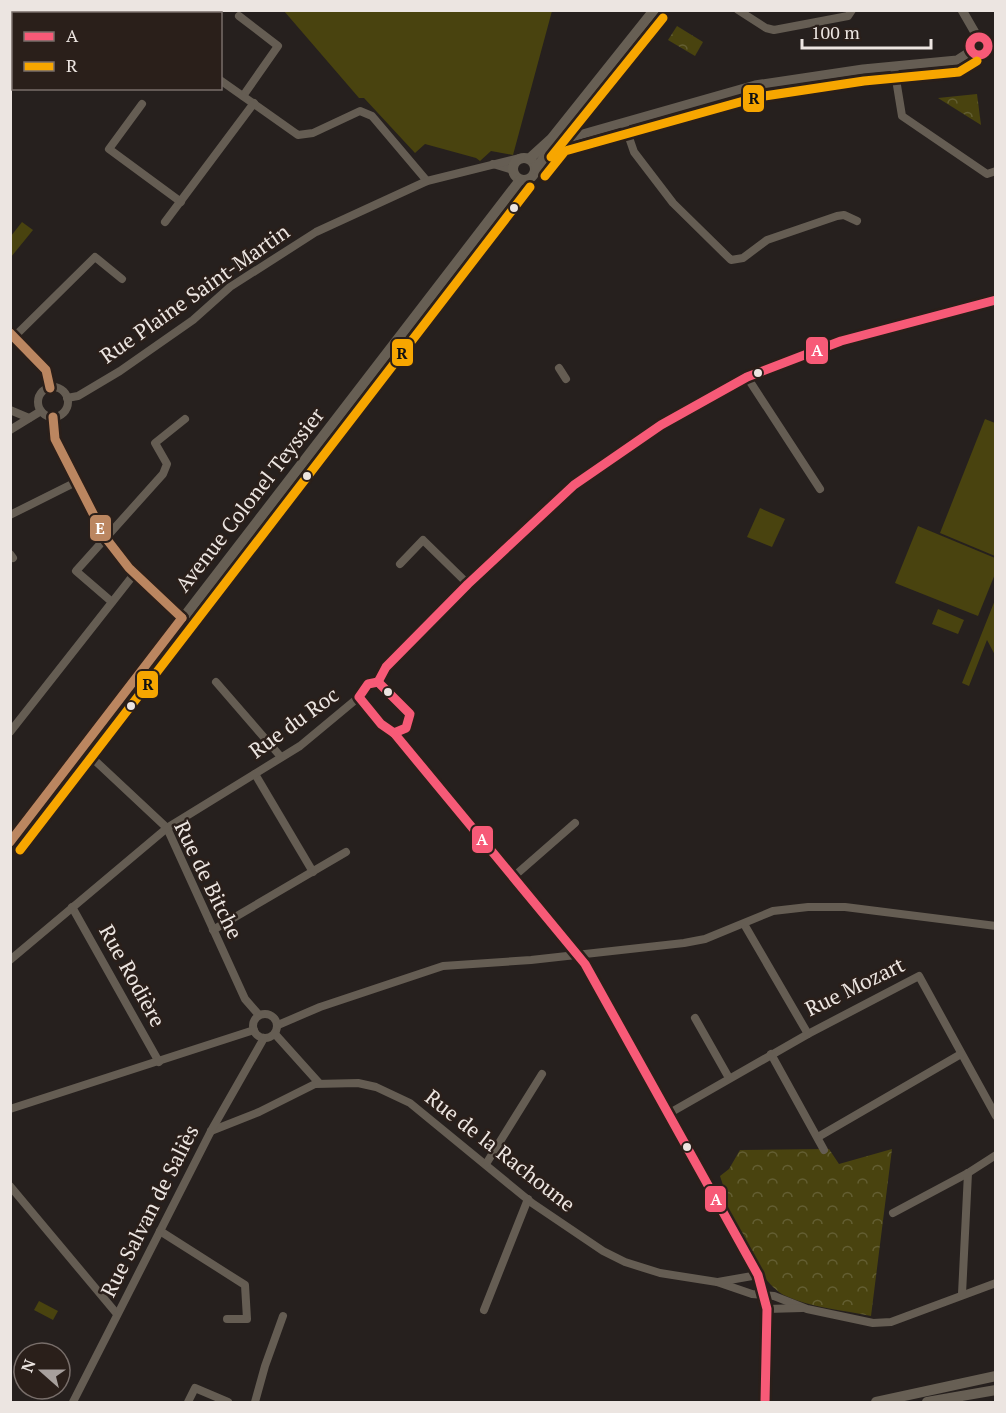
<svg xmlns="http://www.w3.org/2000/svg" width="1006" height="1413" font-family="'PT Serif',serif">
<defs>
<pattern id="park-crowns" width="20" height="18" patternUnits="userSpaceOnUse" patternTransform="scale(1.5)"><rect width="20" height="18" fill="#49430f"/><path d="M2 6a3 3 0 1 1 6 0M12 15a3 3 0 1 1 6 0" fill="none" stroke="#635e32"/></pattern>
</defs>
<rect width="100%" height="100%" fill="#26201e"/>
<g fill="#49430f">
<path d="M284 11H552L513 155 491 151 480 161 476 158 425 144 415 153 364 98H359Z"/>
<path d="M22 222 33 230 11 257V236Z"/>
<path d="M985 419 995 423V556L940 533Z"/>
<path d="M760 508 785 519 772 547 747 537Z"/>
<path d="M918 526 995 558V574L978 616 895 583Z"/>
<path d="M995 600V655L987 640 969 686 962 683Z"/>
<path d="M938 609 964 620 958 634 932 624Z"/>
<path d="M39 1301 58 1311 53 1320 34 1310Z"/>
</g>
<g fill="url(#park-crowns)">
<path d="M677 26 703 42 695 56 668 40Z"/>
<path d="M977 94 981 125 938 98Z"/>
<path d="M829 1149 839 1164 892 1149 871 1316C844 1310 811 1308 786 1296 757 1283 734 1221 719 1193L723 1185 720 1176 729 1169 740 1150Z"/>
</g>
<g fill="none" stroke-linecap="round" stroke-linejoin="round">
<g stroke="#655d53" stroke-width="8">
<path d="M129 10 132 14"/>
<path d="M738 10 766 28 774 30 848 16 852 10"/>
<path d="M10 16 14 17"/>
<path d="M239 16 278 46 243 96"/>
<path d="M894 67 902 116 987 174 996 171"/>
<path d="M220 80 298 135 313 133 360 111 372 116 427 181"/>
<path d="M142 104 109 149 181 202"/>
<path d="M624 123 634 152 673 203 731 260 743 258 767 240 837 216 844 215 857 221"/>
<path d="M493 164 513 170"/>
<path d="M165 222 254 103"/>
<path d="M10 332 46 370 50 388"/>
<path d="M15 336 95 257 122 279"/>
<path d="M559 368 566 379"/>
<path d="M747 377 820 489"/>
<circle cx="53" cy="402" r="15"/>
<path d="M67 398 78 396 120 371 193 320 230 287 316 232 427 181 520 158"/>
<path d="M10 410 29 418"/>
<path d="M53 417 55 439 105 537 129 568 182 618"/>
<path d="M10 430 41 411"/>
<path d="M10 515 76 482"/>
<path d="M10 554 13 558"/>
<path d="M400 564 423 540 468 584"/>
<path d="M112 602 76 571 163 474 167 464 155 443 185 419"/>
<path d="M216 682 281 757"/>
<path d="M378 682 386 667 468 584 574 485 661 425 747 377 841 341 996 300"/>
<path d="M378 682 410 714 406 728 394 733"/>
<path d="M359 697 381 724 394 733 412 758 585 964 758 1275 767 1309 765 1402"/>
<path d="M10 732 135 573"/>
<path d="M81 750 89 755 167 828 245 999 259 1015"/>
<path d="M255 774 313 872"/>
<path d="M512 878 575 823"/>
<path d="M72 907 159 1062"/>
<path d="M744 924 808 1034"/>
<path d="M213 930 346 852"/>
<path d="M10 960 167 828 300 746 359 697 368 684 378 682"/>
<circle cx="265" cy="1026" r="12"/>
<path d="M695 1018 729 1078"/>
<path d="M278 1025 320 1007 443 966 531 960 684 943 705 939 773 911 808 907H845L996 926"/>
<path d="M275 1034 319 1083"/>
<path d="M771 1054 824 1150"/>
<path d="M10 1109 254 1030"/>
<path d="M668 1114 808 1034 919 976 996 1116"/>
<path d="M211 1131 259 1112 315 1084 358 1083 376 1087 410 1103 532 1203 603 1251 625 1262 660 1273 717 1282 752 1294 774 1296 807 1309 873 1323 891 1322 996 1283"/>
<path d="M818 1137 961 1054"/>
<path d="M486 1164 542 1074"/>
<path d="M10 1186 117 1314"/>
<path d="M893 1213 968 1173 996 1155"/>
<path d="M160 1231 245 1285 247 1319H227"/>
<path d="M718 1282 758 1275"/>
<path d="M962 1294 968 1173"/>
<path d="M767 1309 802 1308"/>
<path d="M484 1310 528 1199"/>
<path d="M73 1402 211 1131 264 1038"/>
<path d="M188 1402 195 1388 228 1402"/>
<path d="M255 1402 265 1366 283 1316"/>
</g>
<g stroke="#655d53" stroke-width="9">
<path d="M962 10 977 36"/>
<circle cx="979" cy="46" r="9"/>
<path d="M558 141 755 85 863 69 957 60 971 51"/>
</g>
<g stroke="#675f54" stroke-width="10">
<circle cx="524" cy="169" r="11"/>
<path d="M529 159 551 139 654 10"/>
<path d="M536 169 560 135"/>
<path d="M10 843 520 180"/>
<path d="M876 1402 996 1376"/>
<path d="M927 1402 996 1390"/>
</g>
<defs>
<g id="bus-1">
<circle cx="979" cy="46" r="9"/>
<path d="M378 682 368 684 359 697 381 724 394 733 585 964 758 1275 767 1309 765 1402"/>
<path d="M378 682 386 667 468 584 574 485 661 425 747 377 841 341 996 300"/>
<path d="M378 682 410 714 406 728 394 733"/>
</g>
<g id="bus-2">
<path d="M551 157 663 18"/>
<path d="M545 176 565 151 758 97 864 81 959 72 977 61"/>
<path d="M20 850 530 187"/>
</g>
<g id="bus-3">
<path d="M10 333 46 370 50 388"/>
<path d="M53 417 55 439 105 537 129 568 182 618"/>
<path d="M10 842 182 618"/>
</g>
</defs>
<use href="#bus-1" stroke="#2a1f1a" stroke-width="14"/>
<use href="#bus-2" stroke="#2a1f1a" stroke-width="14"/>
<use href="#bus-3" stroke="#2a1f1a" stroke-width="14"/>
<use href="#bus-1" stroke="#f75a77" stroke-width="9"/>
<use href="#bus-2" stroke="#f7a600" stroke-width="9"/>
<use href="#bus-3" stroke="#bb8660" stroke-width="9"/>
</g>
<g fill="#ece5e1" stroke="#2a1f1a" stroke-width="2">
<circle cx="514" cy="208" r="5"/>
<circle cx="758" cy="373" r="5"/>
<circle cx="307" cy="476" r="5"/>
<circle cx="388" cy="692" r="5"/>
<circle cx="131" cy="706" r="5"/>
<circle cx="687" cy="1147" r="5"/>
</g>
<g text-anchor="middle" stroke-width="5" stroke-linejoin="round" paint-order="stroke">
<g font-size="21" fill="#ece5e1" stroke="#2a1f1a">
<text transform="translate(195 294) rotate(-35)" y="7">Rue Plaine Saint-Martin</text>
<text transform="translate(250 500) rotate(-52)" y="7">Avenue Colonel Teyssier</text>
<text transform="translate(294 723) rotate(-36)" y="7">Rue du Roc</text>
<text transform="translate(208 880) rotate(64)" y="7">Rue de Bitche</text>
<text transform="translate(132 976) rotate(61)" y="7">Rue Rodière</text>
<text transform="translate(855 987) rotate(-26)" y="7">Rue Mozart</text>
<text transform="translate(500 1151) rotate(38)" y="7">Rue de la Rachoune</text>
<text transform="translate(150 1211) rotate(-63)" y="7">Rue Salvan de Saliès</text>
</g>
</g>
<g stroke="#2a1f1a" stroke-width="2">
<rect x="742" y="84" width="23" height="29" rx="6" fill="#f7a600"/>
<rect x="805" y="336" width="24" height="29" rx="6" fill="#f75a77"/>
<rect x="391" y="338" width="23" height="29" rx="6" fill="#f7a600"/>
<rect x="89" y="514" width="23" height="28" rx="6" fill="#bb8660"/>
<rect x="136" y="670" width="23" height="29" rx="6" fill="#f7a600"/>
<rect x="471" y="825" width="23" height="29" rx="6" fill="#f75a77"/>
<rect x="704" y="1185" width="23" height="28" rx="6" fill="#f75a77"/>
</g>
<g font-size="16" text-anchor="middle" font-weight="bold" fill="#fff">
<text x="817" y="356">A</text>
<text x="100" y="534">E</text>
<text x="482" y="845">A</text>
<text x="716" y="1205">A</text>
</g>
<g font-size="16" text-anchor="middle" font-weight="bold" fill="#111">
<text x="754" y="104">R</text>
<text x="402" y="359">R</text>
<text x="148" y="690">R</text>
</g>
<rect width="1006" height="1413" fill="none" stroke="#ece5e1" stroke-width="24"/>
<rect x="12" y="12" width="210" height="78" fill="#2a1f1a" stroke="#786e6a" stroke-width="1.5"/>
<rect x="24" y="32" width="30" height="9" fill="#f75a77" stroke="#786e6a" stroke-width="1.5"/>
<text x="66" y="42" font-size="18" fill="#ece5e1">A</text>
<rect x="24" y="62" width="30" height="9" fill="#f7a600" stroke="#786e6a" stroke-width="1.5"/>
<text x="66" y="72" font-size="18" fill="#ece5e1">R</text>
<g transform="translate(42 1371) rotate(291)"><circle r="28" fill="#2a1f1a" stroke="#786e6a" stroke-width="1.5"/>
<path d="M0-4.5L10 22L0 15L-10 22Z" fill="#a7a09d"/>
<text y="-9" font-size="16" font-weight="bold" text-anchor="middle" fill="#ece5e1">N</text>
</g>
<path d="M802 39v9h129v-9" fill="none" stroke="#ece5e1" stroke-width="3"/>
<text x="811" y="39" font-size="18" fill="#ece5e1" stroke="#2a1f1a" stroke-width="4.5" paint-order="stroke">100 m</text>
</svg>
